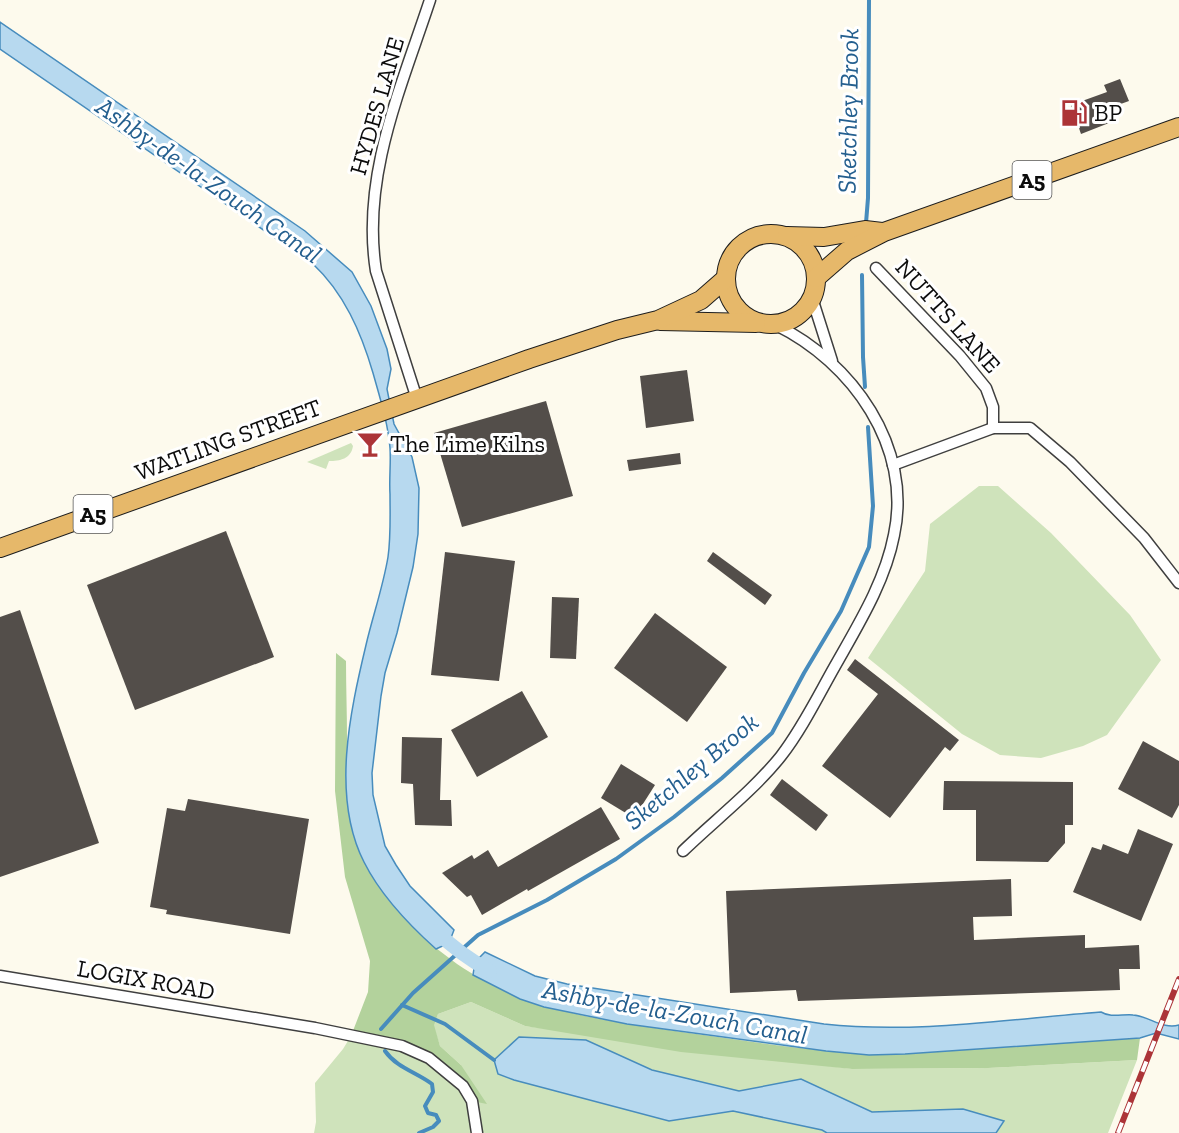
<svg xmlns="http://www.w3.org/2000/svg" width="1179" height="1133" font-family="'Zilla Slab',serif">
<rect width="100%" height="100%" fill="#fdfaed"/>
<g fill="#cfe3bb">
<path d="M351 443 353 446C351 459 340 461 329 461L326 469 307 462Z"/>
<path d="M979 486H998L1051 533 1130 615 1161 660 1107 735 1083 746 1041 758 1000 755 962 734 868 658 925 571 930 524Z"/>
<path d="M471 1002 525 1026 852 1069 988 1068 1137 1060 1108 1133H485L478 1131 477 1133H314L316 1122 315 1083 343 1049 351 1036 402 1046 463 1086 461 1065 440 1046 433 1025 438 1014Z"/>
</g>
<path fill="#b3d29c" d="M336 653 346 661C346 687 347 713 347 739 347 773 344 810 356 842 367 872 386 898 408 921 492 1012 595 1019 711 1036 775 1045 840 1055 905 1054L1140 1038 1137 1060 988 1068 852 1069 681 1052 525 1026 471 1002 438 1014 434 1025 440 1046 461 1065 487 1104 472 1101 446 1065 431 1052 351 1036 368 992 370 961 345 877 335 791Z"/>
<g fill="#b7d9ef" stroke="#478cbd" stroke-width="1.5">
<path d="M0 22 305 231 352 272 371 306 387 349 391 369 387 389 394 424 412 457 419 488 418 534 413 567 397 633 385 673 381 696 372 773 373 795 385 846 396 865 410 886 454 930 449 943 436 949C408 924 381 896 364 862 331 797 350 712 366 645 373 615 383 587 388 557 391 536 390 515 390 494 389 479 391 463 390 448 388 423 380 398 373 373 361 332 344 293 313 264L0 49Z"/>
<path d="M485 952 535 976 567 984 824 1024C916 1034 1009 1019 1101 1012 1111 1018 1122 1014 1133 1015 1149 1016 1163 1030 1179 1025V1039L1156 1033 1140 1038 905 1054 869 1055 826 1051 627 1024 544 1007 520 999 473 975 475 962Z"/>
<path d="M519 1037 586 1040 652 1070 739 1091 801 1079 872 1112 963 1109 1004 1121 996 1133H827L822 1130 733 1111 669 1121 514 1080 498 1074 494 1060Z"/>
</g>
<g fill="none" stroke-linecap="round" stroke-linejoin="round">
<g stroke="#478cbd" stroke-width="4">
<path d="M866 223 868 198 869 0"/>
<path d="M862 275 863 357 865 387"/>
<path d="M402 1005 445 1024 494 1060"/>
<path d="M381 1029 413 993 478 935 547 900 616 859 674 817 722 778 772 733 804 673 841 611 869 547 873 506 868 427"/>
<path d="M385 1051C397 1068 416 1072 432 1084L433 1092 425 1106 428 1113 436 1115 439 1121 433 1127 419 1133"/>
</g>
<path stroke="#b7d9ef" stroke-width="14" d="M436 931C452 947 470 960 490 971"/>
</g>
<g fill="#534e4a">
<path d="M1120 79 1129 101 1104 110 1109 123 1081 134 1071 105 1107 92 1104 85Z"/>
<path d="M687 370 694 421 646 428 640 376Z"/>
<path d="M546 401 573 496 462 527 434 433Z"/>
<path d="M680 453 681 464 629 471 627 460Z"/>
<path d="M226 531 274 657 135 710 87 585Z"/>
<path d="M445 552 515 561 499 681 431 675Z"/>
<path d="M713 552 772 595 765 605 707 561Z"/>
<path d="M552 597 579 598 576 659 550 658Z"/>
<path d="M20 610 99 843 0 877V617Z"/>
<path d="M655 613 727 667 687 722 614 668Z"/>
<path d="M855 659 959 740 950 751 945 747 890 818 822 766 878 694 847 670Z"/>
<path d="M522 691 548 737 477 777 451 730Z"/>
<path d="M402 737 442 738 440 800H451L452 826 415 825 413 784 401 783Z"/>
<path d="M1143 741 1179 761V805L1172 818 1118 789Z"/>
<path d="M621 764 655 785 634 818 601 798Z"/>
<path d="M782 779 828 815 816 831 770 795Z"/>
<path d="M944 781 1073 782V825H1065V843L1048 862 976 861V810H943Z"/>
<path d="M188 799 309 819 290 934 166 914 167 910 150 907 167 808 185 811Z"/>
<path d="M601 807 620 839 528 891 527 889 482 915 471 895 467 897 442 873 472 855 474 859 488 850 498 867Z"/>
<path d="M1138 829 1173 844 1141 921 1073 892 1092 847 1101 850 1103 844 1128 854Z"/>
<path d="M1011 879 1012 916 973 917 974 940 1085 935V948L1139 945 1140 969H1119L1120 990 798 1001 796 990 730 993 726 891Z"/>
</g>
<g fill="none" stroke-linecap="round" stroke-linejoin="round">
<defs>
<g id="minor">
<path d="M876 268 960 356 986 388 993 407V428"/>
<path d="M812 298 832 361"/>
<path d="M417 399 376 271C361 177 401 88 430 0"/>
<path d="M893 465 993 428H1030L1070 462 1144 538 1179 583"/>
<path d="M683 851C715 820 753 791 781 756 802 729 818 696 835 666 858 625 885 582 894 535 913 447 852 362 776 325"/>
<path d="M0 976 315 1028 402 1046 429 1058 463 1086 472 1101 477 1133"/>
</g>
<g id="trunk">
<circle cx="771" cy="279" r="45"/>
<path d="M787 236 824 237 865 230 882 232"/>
<path d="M816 278 847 251 884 232 1179 127"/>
<path d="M660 321 756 323"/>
<path d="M0 548 529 359 617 330 658 320 701 300 725 279"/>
</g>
</defs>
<use href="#minor" stroke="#3f3f3f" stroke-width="13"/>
<use href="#trunk" stroke="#1d1d1d" stroke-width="20"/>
<use href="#minor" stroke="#fff" stroke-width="10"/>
<use href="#trunk" stroke="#e6b86a" stroke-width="18"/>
<defs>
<path id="rail" d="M1118 1133 1179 979"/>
</defs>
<use href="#rail" stroke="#ac3438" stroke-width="6"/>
<use href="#rail" stroke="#fff" stroke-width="4" stroke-dasharray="11" stroke-linecap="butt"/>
</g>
<defs>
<symbol id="fuel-bare" viewBox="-9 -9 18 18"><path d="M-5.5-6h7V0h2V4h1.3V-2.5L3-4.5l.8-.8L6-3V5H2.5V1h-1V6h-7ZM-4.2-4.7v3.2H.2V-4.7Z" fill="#ac3438" stroke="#fff" stroke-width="2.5" paint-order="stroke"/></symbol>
<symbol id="bar-bare" viewBox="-9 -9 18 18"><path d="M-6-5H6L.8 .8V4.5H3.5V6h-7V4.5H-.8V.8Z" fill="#ac3438" stroke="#fff" stroke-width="2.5" paint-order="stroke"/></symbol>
</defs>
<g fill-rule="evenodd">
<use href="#fuel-bare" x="1055" y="94" width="38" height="38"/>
<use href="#bar-bare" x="351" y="425" width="38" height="38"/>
</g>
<g text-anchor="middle" stroke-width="6" stroke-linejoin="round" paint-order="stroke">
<g fill="#fff" stroke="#555" stroke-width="1.5">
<rect x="1012.5" y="161" width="39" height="38" rx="4.5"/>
<rect x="73.5" y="495" width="39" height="38" rx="4.5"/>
</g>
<g font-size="22" font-weight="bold" fill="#0c0c0c">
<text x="1032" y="188">A5</text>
<text x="93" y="522">A5</text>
</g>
<g font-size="24" fill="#0c0c0c" stroke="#fff">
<text transform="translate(377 106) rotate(-74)" y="8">HYDES LANE</text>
<text transform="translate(948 316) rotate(48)" y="8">NUTTS LANE</text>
<text transform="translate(228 440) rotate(-20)" y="8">WATLING STREET</text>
<text transform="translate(146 980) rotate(10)" y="8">LOGIX ROAD</text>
</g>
<g font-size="24" fill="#0c0c0c" stroke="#fff" text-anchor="start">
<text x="1094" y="121">BP</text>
<text x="390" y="452">The Lime Kilns</text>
</g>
<g font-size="26" font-style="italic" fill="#245f8f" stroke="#fff">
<text transform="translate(848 111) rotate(-89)" y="9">Sketchley Brook</text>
<text transform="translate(209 180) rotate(35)" y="9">Ashby-de-la-Zouch Canal</text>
<text transform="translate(691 771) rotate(-40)" y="9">Sketchley Brook</text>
<text transform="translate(675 1012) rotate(10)" y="9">Ashby-de-la-Zouch Canal</text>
</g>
</g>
</svg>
